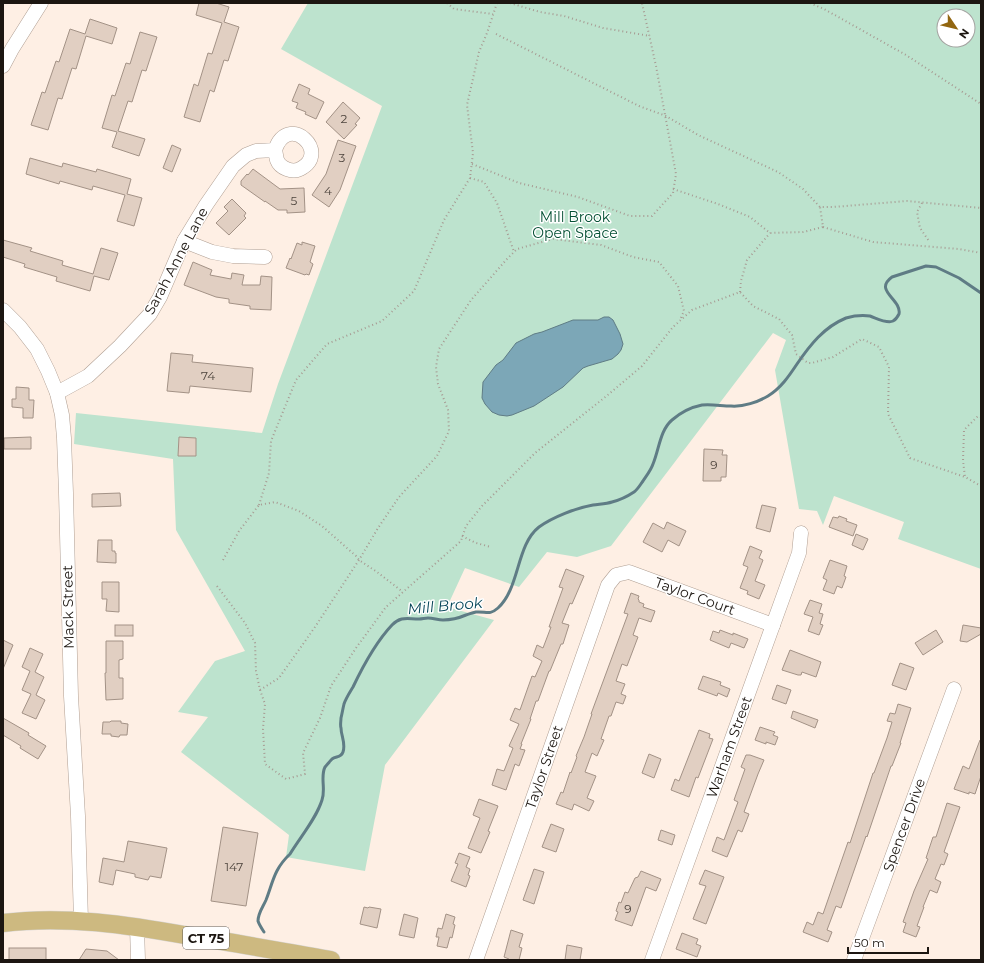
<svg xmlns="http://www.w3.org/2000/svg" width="984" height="963" font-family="Montserrat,sans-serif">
<rect width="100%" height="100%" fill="#feefe4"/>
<path fill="#bde3ce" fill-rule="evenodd" d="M308 3H981V569L898 539 904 522 834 496 823 525 817 511 799 509 775 370 786 340 773 333 611 546 577 557 547 552 519 587 465 568 447 607 494 620 385 765 365 871 286 857 289 835 181 752 208 717 178 712 215 661 245 651 176 530 173 459 74 444 76 413 262 433 278 384 382 106 281 49ZM944 16H968V40H944Z"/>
<path fill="#7ca7b7" stroke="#5f7c85" d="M604 317H609L613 320 620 334 623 344 621 350 618 354 612 359 588 366 583 368 563 387 534 406 512 415 507 416 499 415 492 412 485 404 482 398 483 382 496 365 503 360 516 343 534 334 542 332 573 320H598Z"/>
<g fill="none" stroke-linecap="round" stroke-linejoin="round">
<path stroke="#5f7c85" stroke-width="3" d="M264 932C262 929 259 924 258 921 258 913 263 907 266 900 273 882 274 869 290 854 301 836 316 819 322 800 326 789 320 777 325 767 326 766 331 760 332 759 336 756 341 758 343 752 346 743 341 736 341 728 340 725 341 721 341 718 342 714 343 708 344 704 346 698 350 692 353 687 363 666 375 643 392 625 401 616 407 619 419 619 422 619 425 618 428 618 433 618 438 620 443 620 450 620 459 618 466 615 470 614 471 613 476 612 486 611 489 616 498 608 520 588 516 545 539 527 553 517 576 508 593 505 599 504 606 504 612 502 620 500 628 496 634 492 638 489 640 485 643 481 647 475 651 470 653 464 659 450 660 430 672 420 680 413 692 407 702 405 712 404 722 406 731 406 743 407 758 402 768 396 781 388 789 376 797 364 810 345 824 327 846 318 853 316 862 315 870 316 876 318 887 324 893 321 895 320 898 316 899 314 902 299 873 291 892 277L926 266 936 267 959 278 981 293"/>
</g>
<g fill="#e1cfc2" stroke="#a39286">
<path d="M199 3H216L229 7 224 22 239 27 228 61 224 60 214 92 210 90 200 122 184 117 194 84 198 86 208 53 212 54 222 23 196 15Z"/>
<path d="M90 19 117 28 112 44 86 36 76 69 72 68 62 99 58 98 48 130 31 125 42 92 45 93 56 61 59 62 70 29 85 34Z"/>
<path d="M140 32 157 37 146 71 142 70 132 102 128 101 118 131 145 139 139 156 112 147 117 132 102 128 112 95 115 96 126 63 130 64Z"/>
<path d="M299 84 310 89 308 94 324 102 316 119 305 114 306 112 296 108 298 103 292 101Z"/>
<path d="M343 102 360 118 355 124 357 125 344 139 326 122Z"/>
<path d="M338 140 356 146 340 190 329 207 312 195 326 174Z"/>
<path d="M172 145 181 149 172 172 163 168Z"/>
<path d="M30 158 62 167 63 163 96 172 97 169 131 179 127 194 142 198 134 226 117 221 125 195 93 186 92 190 60 181 59 184 26 174Z"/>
<path d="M253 169 280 189 304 188 305 212 287 213V210H278L265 201V202L241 185V181L247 174 248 175Z"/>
<path d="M232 199 246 213 244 216 246 218 229 235 216 223 228 211 224 207Z"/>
<path d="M3 240 32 248 30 251 63 261 62 265 93 274 101 248 118 253 109 280 94 276 90 291 56 281 57 277 24 267 25 264 3 257Z"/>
<path d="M302 242 315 246 310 262 313 264 309 275 306 274 305 275 286 268 290 258 291 259 297 243 302 245Z"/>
<path d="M193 262 212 270 210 275 231 279 232 273 244 275 242 285H260L261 276 272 277 271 310 250 309V306L229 303V299L216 297 184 285Z"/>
<path d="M171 353 193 355 192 362 253 368 251 392 190 386 189 393 167 391Z"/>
<path d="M16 387 29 388V400H34L33 418H23V408L12 407V399H16Z"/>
<path d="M31 437V449H4V438Z"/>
<path d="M179 437 196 438V456H178Z"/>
<path d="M704 449 723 450 722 455H727L726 477H721V481H703Z"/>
<path d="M120 493 121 506 92 507V494Z"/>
<path d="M762 505 776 508 770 532 756 528Z"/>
<path d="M839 516 847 519 846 521 857 525 853 536 829 527 833 517 838 518Z"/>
<path d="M667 522 686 531 679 546 668 540 662 552 643 542 653 523 664 529Z"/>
<path d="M856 534 868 539 863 550 852 545Z"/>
<path d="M98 540H112V551H115V553H116V563L97 562Z"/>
<path d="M750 546 762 551 759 558 763 560 755 581 765 585 759 599 747 594 748 591 740 588 748 567 743 565Z"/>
<path d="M830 560 847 566 844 576 846 577 842 588 837 586 834 594 823 590 827 580 823 578Z"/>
<path d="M566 569 584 576 572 604 570 603 562 623 569 625 563 644H561L550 671H549L538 701H536L530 719H531L521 744H522L520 749 525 750 519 766 515 764 506 790 492 785 497 769 504 771 513 748 509 746 519 724 510 720 515 708 520 710 532 676 535 677 542 661 533 656 537 645 543 648 551 627H549L563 588 559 587Z"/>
<path d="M102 582H119V612L106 611 107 599H102Z"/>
<path d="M631 593 639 596 638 599 639 600V602L644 604 643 607 655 611 651 622 639 618 633 635 638 637 627 666 622 664 616 681 625 684 621 694 626 696 623 704 616 702 611 716H609L601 739 604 740 597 756 592 753 585 772 596 776 587 798 594 801 589 811 574 804 572 810 556 804 561 792 563 793 570 772 571 773 577 757 576 756 584 737 592 714H591L628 614 624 613Z"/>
<path d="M810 600 822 604 819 613 823 614 820 624 823 625 819 635 808 631 813 617 804 614Z"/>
<rect x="115" y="625" width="18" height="11"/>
<path d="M963 625 981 628V634L967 642 960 641Z"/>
<path d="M720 630 733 635V633L748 639 744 648 731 643 729 648 710 640 713 631 719 633Z"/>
<path d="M936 630 943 642 923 655 915 643Z"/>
<path d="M3 640 13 645 3 669Z"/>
<path d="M106 641H123V659L119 660V678H123V699L106 700 105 673H106Z"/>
<path d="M30 648 43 654 35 672 44 677 36 695 45 700 36 719 22 713 31 694 22 690 30 671 22 667Z"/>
<path d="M790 650 821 662 816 677 802 672 801 675H798L782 670Z"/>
<path d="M900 663 914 668 906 690 892 685Z"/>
<path d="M703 676 721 682 720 685 730 689 727 697 718 693 717 696 698 689Z"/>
<path d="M777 685 791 690 786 704 772 699Z"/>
<path d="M898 704 911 708 900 743H901L892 766H891L867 837 866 836 841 908 836 906 827 930 832 932 828 942 803 932 807 922 813 925 818 912 823 914 848 842 850 843 873 773H874L887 738 892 722 887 721 890 713 895 714Z"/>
<path d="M793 711 818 720 815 728 791 718Z"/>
<path d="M3 718 29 733 28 735 46 746 38 759 20 748 21 746 3 735Z"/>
<path d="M111 721H121V723L128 724 127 735H120L119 737 111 736V734H102L103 722H110Z"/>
<path d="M760 727 775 732 773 735 778 737 775 745 766 742V744L755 740Z"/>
<path d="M699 730 710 734 709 738 713 739 698 778 696 777 689 797 671 790 675 779 679 781Z"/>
<path d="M980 740H981V776L975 794 969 792V794L954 789 963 766 969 769Z"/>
<path d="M649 754 661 759 654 778 642 773Z"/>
<path d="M746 755H750L764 760 758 774 744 812 749 814 742 832 738 830 727 857 712 851 717 837 724 840 738 802 734 800 745 769 741 767Z"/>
<path d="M479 799 498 806 488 831 490 832 481 853 468 848 480 818 473 815Z"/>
<path d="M947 803 960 807 944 852 948 854 944 865 941 864 935 879 941 882 937 893 930 890 923 907H924L917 926 920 927 916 937 903 932 906 923 903 922 914 891 928 859 926 858 933 837H936Z"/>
<path d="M551 824 564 829 556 852 542 847Z"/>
<path d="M223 827 258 833 246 906 211 901Z"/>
<path d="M661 830 675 835 672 845 658 840Z"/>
<path d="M128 841 167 848 161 878 150 876 148 880 135 877V874L116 870 113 885 99 882 103 858 124 862Z"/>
<path d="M459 853 470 857 466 867 470 869 468 875 470 876 466 887 451 881 458 864 455 863Z"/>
<path d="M534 869 544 872 534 904 523 900Z"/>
<path d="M705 870 724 877 706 924 693 919 706 886 699 884Z"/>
<path d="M641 871 661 879 656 891 646 887 632 926 615 920 618 912 616 911 619 902 621 903 625 892 628 893 635 878 638 877Z"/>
<path d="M364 907 368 908 369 907 381 909 377 928 360 924Z"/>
<path d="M404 914 418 918 414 938 399 935Z"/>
<path d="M446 914 455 917 453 924 455 925 452 938 450 937 447 948 437 946 439 937H436L438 928 442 929Z"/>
<path d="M511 930 523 934 519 947 522 948 519 960H508L509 959 504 957Z"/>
<path d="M682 933 698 939 696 944 701 946 697 957 676 949Z"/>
<path d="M567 945 582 948 580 960H565Z"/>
<rect x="9" y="948" width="37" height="12"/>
<path d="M86 949 107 951 119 960H79Z"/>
</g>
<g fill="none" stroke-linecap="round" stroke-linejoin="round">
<defs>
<g id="minor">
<path d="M3 66 12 49 41 3"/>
<path d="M184 241 212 252 233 256 265 257"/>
<path d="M3 310 20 327 37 349 48 371 57 393 62 415 64 438 66 493 71 696 78 816 81 921"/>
<path d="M57 393 88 376 120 346 150 314 160 297 184 241 206 205 233 166 246 155 256 151 275 150C276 153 276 157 277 160 280 168 292 173 300 169 332 153 288 111 275 150"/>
<path d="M137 927 138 960"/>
<path d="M476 960 608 585 616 575 629 572 773 625"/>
<path d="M652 960 799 553 801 533"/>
<path d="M854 960 954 689"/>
</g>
<path id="major" d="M3 923C65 915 129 925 190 936 237 943 284 952 331 960"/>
</defs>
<use href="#minor" stroke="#b09f93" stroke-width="15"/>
<use href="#major" stroke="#d6d5d4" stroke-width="19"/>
<g stroke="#a79b93" stroke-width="2" stroke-dasharray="1 3" stroke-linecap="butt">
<path d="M447 3 454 9 493 14"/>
<path d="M510 3 540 12 564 16 603 28 650 36"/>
<path d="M810 3 824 9 906 55 981 104"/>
<path d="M496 34 639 106 666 116 698 135 778 172 803 189 820 207H833L907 201 981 208"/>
<path d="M472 164 519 183 578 197 630 216H652L673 193 676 174 656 66 642 3"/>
<path d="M470 178 484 182 497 203 514 252"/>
<path d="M673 189 718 204 750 217 770 233 803 232 823 227 820 207"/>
<path d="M922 203 917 212 920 228 929 241"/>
<path d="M823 227 873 242 959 249 981 253"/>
<path d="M740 292 741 281 747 260 770 233"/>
<path d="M981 417 978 416 964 430 963 461 965 477 981 486"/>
<path d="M259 505 269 473 271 441 296 380 327 344 382 321 414 291 444 220 470 178 473 153 467 105 479 52 487 33 497 3"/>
<path d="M462 536 476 543 491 547"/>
<path d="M223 560 239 531 259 505 275 502 299 511 322 526 356 556 359 560 377 572 403 592"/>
<path d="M217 586 245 623 255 643 256 671 260 690 265 704 263 729 265 764 286 779 305 774 303 753 320 718 331 686 356 648 386 607 461 541 466 526 482 506 535 453 609 394 642 366 673 327 692 310 740 292 753 306 779 319 792 335 796 354 808 363H812L833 357 862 339 879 347 889 367 888 414 910 458 965 477"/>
<path d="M260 690 279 678 315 627 359 560 378 528 399 497 437 456 449 431 448 410 438 384 436 367 439 349 471 300 507 259 517 249 553 239 601 245 633 257 659 262 678 286 684 311 680 320"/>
</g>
<use href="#minor" stroke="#fff" stroke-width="14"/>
<use href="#major" stroke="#cdb980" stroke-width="18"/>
</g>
<g text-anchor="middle" stroke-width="3" stroke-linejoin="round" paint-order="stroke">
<g font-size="12" fill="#4d443d">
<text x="344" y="123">2</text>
<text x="342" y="162">3</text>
<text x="328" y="195">4</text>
<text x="294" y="205">5</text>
<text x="208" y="380">74</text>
<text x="714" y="469">9</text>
<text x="234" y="871">147</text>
<text x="628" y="913">9</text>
</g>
<rect fill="#fff" stroke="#605c58" stroke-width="1" x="183" y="927" width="46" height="22" rx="3"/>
<g font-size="13" font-weight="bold" fill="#1c1611">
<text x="206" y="943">CT 75</text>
</g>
<g font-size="14" fill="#055034" stroke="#fff">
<text x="575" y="222">Mill Brook<tspan x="575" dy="16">Open Space</tspan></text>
</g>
<g font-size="14" fill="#1c1611" stroke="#fff">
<text transform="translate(176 261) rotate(-62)" y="5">Sarah Anne Lane</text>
<text transform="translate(695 596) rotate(20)" y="5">Taylor Court</text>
<text transform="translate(68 607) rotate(-91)" y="5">Mack Street</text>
<text transform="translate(729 747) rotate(-70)" y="5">Warham Street</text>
<text transform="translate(544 767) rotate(-71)" y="5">Taylor Street</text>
<text transform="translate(904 825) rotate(-70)" y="5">Spencer Drive</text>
</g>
<g font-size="15" font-style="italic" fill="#054557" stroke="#fff">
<text transform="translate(445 606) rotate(-5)" y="5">Mill Brook</text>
</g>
</g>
<rect width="984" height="963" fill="none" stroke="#1c1611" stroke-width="8"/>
<g transform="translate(956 28) rotate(125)"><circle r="19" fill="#ffffff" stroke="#a4a2a0"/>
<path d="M0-3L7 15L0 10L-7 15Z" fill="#926610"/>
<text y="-6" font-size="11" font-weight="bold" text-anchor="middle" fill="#1c1611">N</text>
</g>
<path d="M848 947v6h80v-6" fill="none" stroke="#1c1611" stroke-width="2"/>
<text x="854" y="947" font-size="12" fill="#1c1611" stroke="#ffffff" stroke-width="3" paint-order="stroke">50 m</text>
</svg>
